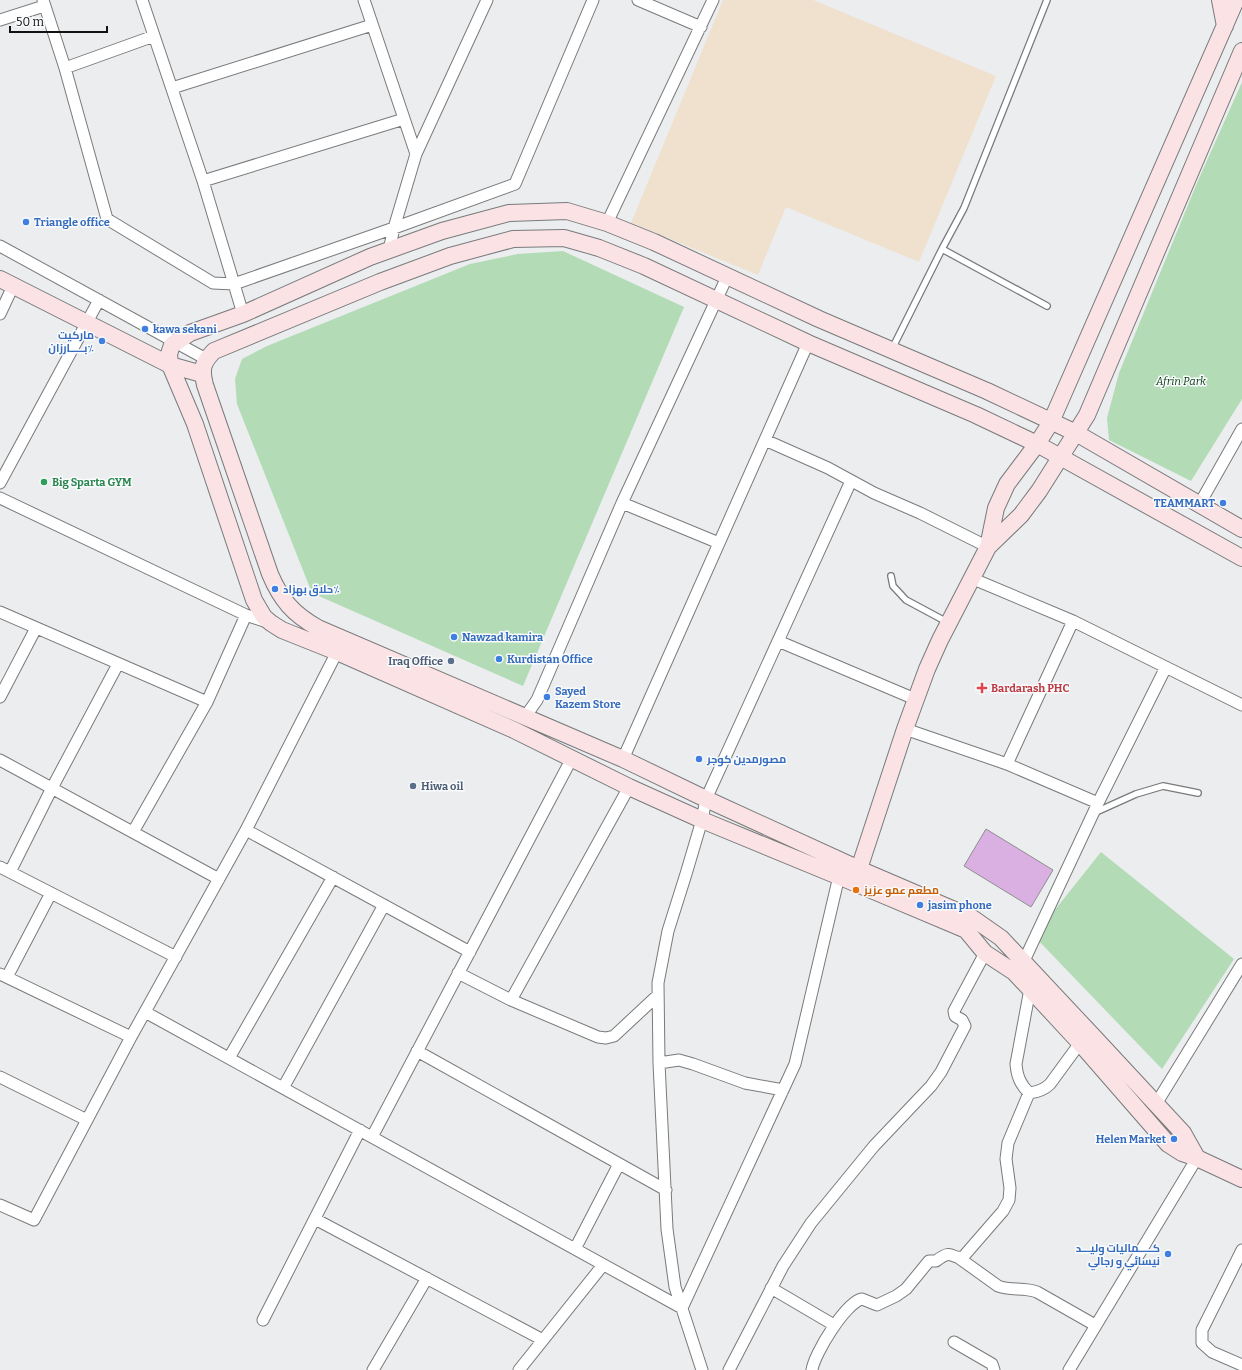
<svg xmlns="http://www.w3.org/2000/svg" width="1242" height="1370" viewBox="0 0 1242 1370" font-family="Bitter,Cairo,serif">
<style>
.commercial{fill:#efe1ce}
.green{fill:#b3dbb6}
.building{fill:#dab0e2;stroke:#8f8e90}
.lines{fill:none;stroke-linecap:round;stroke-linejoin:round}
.service-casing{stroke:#787a7c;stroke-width:8}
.minor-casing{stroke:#787a7c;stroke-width:13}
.secondary-casing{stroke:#787a7c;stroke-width:18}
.service{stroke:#fff;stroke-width:5.5}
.minor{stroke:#fff;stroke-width:11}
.secondary{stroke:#fbe2e4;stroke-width:16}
.shop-dot{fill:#3f7fe0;stroke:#f9fbfd;stroke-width:1.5}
.leisure-dot{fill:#2e9e5b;stroke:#f9fbfd;stroke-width:1.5}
.service-dot{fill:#5c6f8a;stroke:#f9fbfd;stroke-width:1.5}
.health-dot{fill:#e0444e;stroke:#f9fbfd;stroke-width:1.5}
.food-dot{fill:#e8710a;stroke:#f9fbfd;stroke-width:1.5}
.labels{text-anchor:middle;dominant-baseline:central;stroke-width:3;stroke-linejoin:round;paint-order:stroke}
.shop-label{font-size:11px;font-weight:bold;fill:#366cbe;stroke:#f9fbfd;text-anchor:start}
.park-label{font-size:11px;font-style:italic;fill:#00370c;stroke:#f9fbfd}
.leisure-label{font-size:11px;font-weight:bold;fill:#27864d;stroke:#f9fbfd;text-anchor:start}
.service-label{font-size:11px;font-weight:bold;fill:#4e5e75;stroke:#f9fbfd;text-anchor:end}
.health-label{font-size:11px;font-weight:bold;fill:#be3a42;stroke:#f9fbfd;text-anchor:start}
.food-label{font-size:11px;font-weight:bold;fill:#c56008;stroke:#f9fbfd;text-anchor:start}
</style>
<rect width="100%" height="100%" fill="#ebedef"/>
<path class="commercial" d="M723 0H813L996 76 919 262 786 207 758 275 631 223Z"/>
<path class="green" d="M1242 82V399L1191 481 1109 440 1107 418 1119 373 1197 183Z
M563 251 684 307 523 686 312 593 237 404 235 379 242 359 267 346 470 264 518 254Z
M1101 852 1234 959 1162 1069 1034 936Z"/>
<path class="building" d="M986 829 1053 870 1031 907 964 866Z"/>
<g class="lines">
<defs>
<path id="service" d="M942 249 1047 306
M892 349 942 249 964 208 1047 0
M891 576 893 586 906 600 947 622
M1096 812 1136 794 1163 786 1198 793"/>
<path id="minor" d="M43 0 65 68 107 219 213 283 234 284 394 228 515 184 593 0
M142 0 203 181 243 314
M364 0 416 154 394 228 389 250
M638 0 701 27
M0 20 44 6
M65 68 154 36
M172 88 372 25
M416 154 487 0
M203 181 404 119
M607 223 713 0
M0 246 206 359
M0 314 13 286
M765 440 828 468 874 493 920 513 988 547
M0 483 99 300
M0 498 246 615 270 623
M622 503 719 543
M1199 505 1242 429
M971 578 1073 621 1242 705
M0 612 207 702
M778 641 915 699
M0 697 36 628
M525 717 537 700 622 503 727 277
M905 729 1007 764 1098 803
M623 759 808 343
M0 760 219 879
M1007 764 1073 621
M246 830 470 952
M133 832 207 702 246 615
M0 867 176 957
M10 872 52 788 118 664
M1023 963 1098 803 1166 667
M458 973 511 1000 598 1037 606 1038 614 1036 658 995
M0 974 131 1037
M7 977 51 893
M1030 989 1016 1064C1017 1076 1020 1084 1029 1093 1038 1092 1044 1090 1050 1084L1080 1043
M511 1000 629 787
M145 1012 682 1308 795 1064 839 876
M417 1051 666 1190
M229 1058 333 877
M659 1063 679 1060 693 1064 745 1083 783 1090
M0 1077 87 1120
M283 1088 384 905
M1156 1104 1242 964
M372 1137 572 758
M0 1205 34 1220 131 1037 246 830 337 652
M315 1219 543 1340
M575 1249 619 1164
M1242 1250 1202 1330V1343L1212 1352 1242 1365
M959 1258 998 1286C1010 1291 1024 1287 1037 1292L1095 1325
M771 1288 834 1325
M263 1320 360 1130
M954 1342 992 1364 994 1370
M373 1370 427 1278
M519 1370 603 1265
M702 1370 675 1287 667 1229 659 1063 658 983 668 931 686 874 702 820 706 799 851 481
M729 1370 783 1266 811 1223 874 1146 931 1086 941 1072 965 1026 962 1020 955 1016 954 1011 985 953
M812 1370C814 1354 846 1302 862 1299L877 1305 896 1296 906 1289 929 1261H936C954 1247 950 1260 963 1257L1003 1211 1009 1200 1010 1188 1006 1159 1008 1143 1029 1093
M1069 1370 1197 1158"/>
<path id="secondary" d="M1220 0 1225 26
M0 279 170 365 202 374
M1242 529 1076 433 987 391 819 319 654 242 607 223 567 211 509 213 442 231 370 257 243 314 190 333 172 345 169 354 170 365 195 424 254 600 264 617 271 623 282 630 337 652 514 730 629 787 702 820 850 881 966 930 985 953 1014 972 1030 989 1080 1043 1168 1144 1182 1153 1197 1158 1242 1179
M988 547 996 508 1007 484 1037 444 1051 422 1236 0
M859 869 905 729 927 669 940 640 988 547 1021 515 1039 491 1087 415 1242 51
M1197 1158 1183 1133 1091 1034 1001 938 971 917 859 869 706 799 623 759 318 628C293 614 281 600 270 574L205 385C201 369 202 363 214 351L380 282 450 256 513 239 564 238 599 248 644 266 808 343 976 415 1037 444 1242 558"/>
</defs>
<use href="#service" class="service-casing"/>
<use href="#minor" class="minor-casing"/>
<use href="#secondary" class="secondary-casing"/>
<use href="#service" class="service"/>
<use href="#minor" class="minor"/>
<use href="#secondary" class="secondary"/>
</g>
<g class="shop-dot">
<circle cx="26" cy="222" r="4"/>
<circle cx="145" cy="329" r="4"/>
<circle cx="102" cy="341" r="4"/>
<circle cx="1223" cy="503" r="4"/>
<circle cx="275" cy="589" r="4"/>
<circle cx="454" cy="637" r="4"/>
<circle cx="499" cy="659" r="4"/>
<circle cx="547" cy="697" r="4"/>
<circle cx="699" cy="759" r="4"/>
<circle cx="920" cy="905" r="4"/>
<circle cx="1174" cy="1139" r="4"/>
<circle cx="1168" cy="1254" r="4"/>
</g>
<circle class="leisure-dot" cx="44" cy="482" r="4"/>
<g class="service-dot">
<circle cx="451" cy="661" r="4"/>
<circle cx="413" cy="786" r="4"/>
</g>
<path class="health-dot" d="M980 682h4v4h4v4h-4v4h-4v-4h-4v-4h4z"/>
<circle class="food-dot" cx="856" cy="890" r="4"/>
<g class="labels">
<g class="shop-label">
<text x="34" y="222">Triangle office</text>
<text x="153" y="329">kawa sekani</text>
<text x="94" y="335" text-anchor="end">ماركیت<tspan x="94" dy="13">بـــــارزان٪</tspan></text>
<text x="1215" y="503" text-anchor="end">TEAMMART</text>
<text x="283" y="589">حلاق بهزاد٪</text>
<text x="462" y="637">Nawzad kamira</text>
<text x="507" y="659">Kurdistan Office</text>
<text x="555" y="691">Sayed<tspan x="555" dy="13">Kazem Store</tspan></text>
<text x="707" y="759">مصورمدین كوجر</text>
<text x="928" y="905">jasim phone</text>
<text x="1166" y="1139" text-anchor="end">Helen Market</text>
<text x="1160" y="1248" text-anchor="end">كـــــمالیات ولیـــد<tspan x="1160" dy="13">نیسائي و رجالي</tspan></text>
</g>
<g class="park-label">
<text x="1181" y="381">Afrin Park</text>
</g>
<g class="leisure-label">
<text x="52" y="482">Big Sparta GYM</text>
</g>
<g class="service-label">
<text x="443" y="661">Iraq Office</text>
<text x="421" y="786" text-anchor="start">Hiwa oil</text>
</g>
<g class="health-label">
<text x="991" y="688">Bardarash PHC</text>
</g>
<g class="food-label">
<text x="864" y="890">مطعم عمو عزيز</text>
</g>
</g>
<path d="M10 26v6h97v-6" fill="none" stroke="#121213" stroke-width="2"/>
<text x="16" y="26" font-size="12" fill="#121213" stroke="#f9fbfd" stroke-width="3" paint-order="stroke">50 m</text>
</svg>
